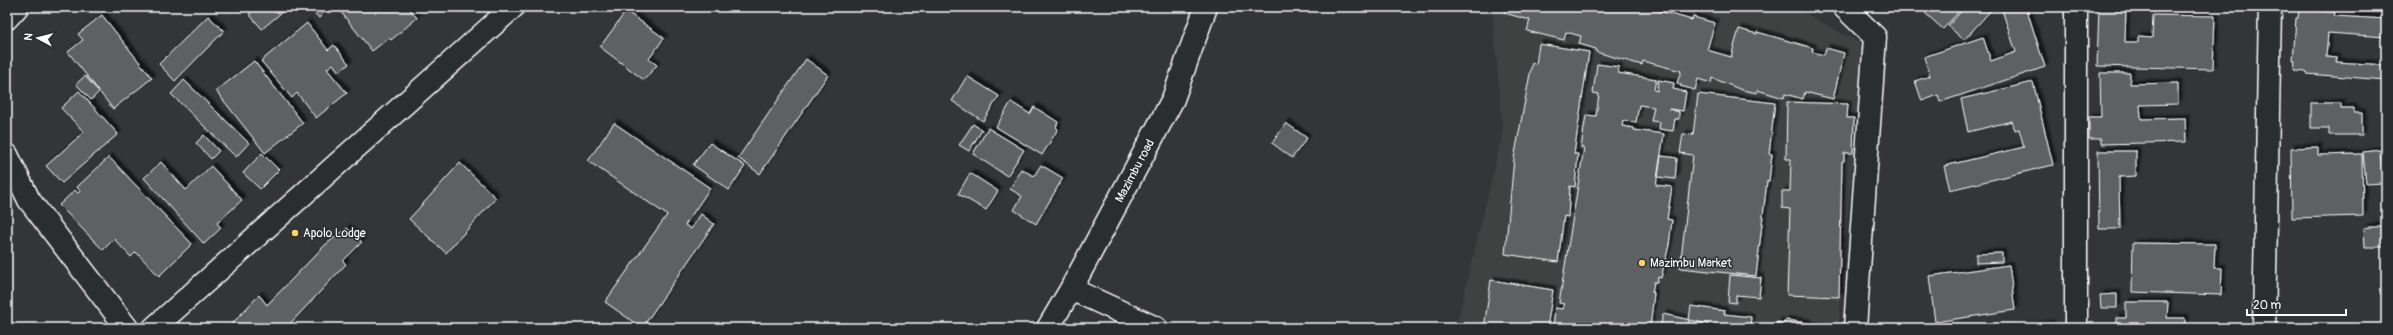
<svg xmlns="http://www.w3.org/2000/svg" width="2393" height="335" viewBox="0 0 2393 335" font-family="Pangolin,sans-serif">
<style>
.built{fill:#404243}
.building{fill:#5f6162;stroke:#fff;filter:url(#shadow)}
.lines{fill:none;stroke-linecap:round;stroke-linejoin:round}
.minor-casing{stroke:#fff;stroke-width:25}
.minor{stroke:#2a2d2e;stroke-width:22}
.poi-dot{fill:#ffd166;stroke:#2a2d2e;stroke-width:1.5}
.labels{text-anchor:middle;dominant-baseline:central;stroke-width:3;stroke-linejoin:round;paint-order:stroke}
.street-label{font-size:12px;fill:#fff;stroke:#2a2d2e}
.poi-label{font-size:12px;fill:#fff;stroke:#2a2d2e;text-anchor:start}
</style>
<defs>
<filter id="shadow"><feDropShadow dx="3.5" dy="-3.5" stdDeviation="1" flood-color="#0009"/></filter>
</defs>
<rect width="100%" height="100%" fill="#333536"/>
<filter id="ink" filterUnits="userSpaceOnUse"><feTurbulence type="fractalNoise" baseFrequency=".025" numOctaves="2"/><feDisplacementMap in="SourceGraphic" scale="8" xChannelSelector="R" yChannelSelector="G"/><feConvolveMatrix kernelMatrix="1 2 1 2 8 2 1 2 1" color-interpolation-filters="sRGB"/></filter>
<g filter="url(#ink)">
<path class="built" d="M1492 7H1788L1797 9 1865 46 1842 268 1839 328H1456L1503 132Z"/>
<path class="building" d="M257 7H288L262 29 249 14Z
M312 7H325L327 9 319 18 310 8Z
M337 7H408L417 18 391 40 389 38 372 51Z
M1506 7H1645L1692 20 1693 17 1715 23 1707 50 1731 57 1739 29 1757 34V32L1813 48 1812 52 1824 55 1826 48 1844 53 1833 99 1805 92 1803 99 1785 94 1784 98 1757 90V93L1742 90 1712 78 1711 83 1698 79 1695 90 1680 86 1681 84 1677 83 1681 71 1643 61 1642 65 1596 52V49L1579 44 1581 36 1566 32 1564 40 1527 31 1530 20 1504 13Z
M1930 7H1963L1943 29 1925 13Z
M1965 7H1994L1964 40 1948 26Z
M2001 7H2026L2045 67 1940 102 1938 95 1922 101 1915 81 1930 76 1924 57 1983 37 1991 61 2016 52Z
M2099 7H2126L2125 42H2138V37L2152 38 2153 15 2215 16 2213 69 2097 66Z
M2299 10 2335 12 2334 16 2386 19V37L2328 33 2326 57 2337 58 2336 62 2386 65V80L2307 74 2306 72 2294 71 2295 61H2293L2296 18H2298Z
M626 11 664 38 649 59 657 65 644 80 600 47Z
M102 15 152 78 113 109 68 52 83 40 78 34Z
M208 16 224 31 175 81 159 64Z
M307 23 328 50 334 45 349 64 339 72 333 64 327 69 347 93 316 118 297 93 292 98 261 61Z
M1539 44 1589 52 1574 154H1578L1575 187 1570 186 1568 217 1564 216 1558 262 1505 254 1514 159 1532 63 1536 64Z
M806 59 828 75 760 174 738 158Z
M254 61 303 123 265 153 216 91Z
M1597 64 1619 67 1618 73 1656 79 1654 90 1657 91 1658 80 1674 83 1673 89 1686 92 1683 111 1669 109 1679 112V119H1675L1673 131 1659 129 1660 122 1651 121 1654 107 1639 105 1636 122 1623 121 1622 126 1634 128V130L1664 134 1656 185 1672 187 1667 219 1672 220 1669 245 1661 278 1658 277 1657 282H1654L1652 293H1654L1650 328H1603L1588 325 1587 328H1553L1555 308 1562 309 1564 304 1559 303 1584 148H1581L1586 115 1596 116 1599 94 1593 93Z
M2100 73H2130V84L2178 83V104L2140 105 2141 119 2185 118 2186 142 2101 144V139H2089V117H2101Z
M85 76 99 92 91 100 76 84Z
M967 76 999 96 983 121 952 101Z
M184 80 249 143 236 157 171 94Z
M2033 82 2053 165 1950 190 1944 166 2024 147 2019 129 2015 130 2012 121 1968 132 1961 99Z
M79 91 118 134 62 183 46 166 84 132 61 108Z
M1698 94 1775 103 1769 154H1772L1769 181H1767L1756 276 1680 268 1693 155 1680 153 1683 134 1693 135Z
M1011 102 1030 114 1034 107 1058 122 1056 127 1058 129 1042 155 996 127Z
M1787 102 1848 104 1847 118H1854L1853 153H1844V161H1842L1839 297 1787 295 1790 209 1782 208V191H1790L1791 159H1786Z
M2311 103H2341V108H2354V113H2362V135H2329V128H2311Z
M614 123 710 188 685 225 691 229 701 214 714 224 642 328 605 302 667 215 588 161Z
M1286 123 1307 138 1292 158 1272 143Z
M973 124 982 130 969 151 959 145Z
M988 128 1024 150 1007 176 973 154Z
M204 135 219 151 211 159 196 143Z
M710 143 745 166 729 190 693 165Z
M2318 147V155L2362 154 2363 216 2292 218 2291 148Z
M2380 150 2383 183 2366 184 2363 152Z
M2098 151H2136V176L2119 177 2120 229H2099Z
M262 153 279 170 260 189 243 173Z
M1661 156 1677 158 1675 179 1658 177Z
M109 157 192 244 159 276 136 252 131 257 114 239 103 250 59 205 75 190 78 193 80 191 77 187Z
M161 162 186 190 211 166 242 200 217 223 221 228 204 244 144 178Z
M460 163 496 198 446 253 409 219Z
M1041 165 1063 178 1036 224 1014 210 1022 196 1010 189 1021 169 1034 176Z
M970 173 998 191 986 210 958 194Z
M2370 227H2386V247H2365L2364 228Z
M347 228 362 242 343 261 346 264 286 328H228L259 295 267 305 325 245Z
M2133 243 2215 244 2214 268H2222L2221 295 2132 292Z
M2002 253V262L1976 263V254Z
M2009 265 2015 310 1935 322 1929 276Z
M1730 275 1761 278 1759 297 1736 295V303L1728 302Z
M1491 280 1553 290 1547 328H1484Z
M2117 294V308H2101L2100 295Z
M2126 302H2168L2167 318H2185V328H2116V318H2126Z
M1691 306 1725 311 1724 314 1751 317 1750 328 1688 326Z
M1663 314 1708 324 1707 328H1660Z
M1785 320 1808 323V325L1831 328H1777V322L1784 323Z
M2051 324V328H2013Z"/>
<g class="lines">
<defs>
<path id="minor" d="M1844 7 1875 37 1855 328
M7 18 17 7
M7 155 29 200 127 328
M1071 289 1156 328
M154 328 513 7
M1048 328 1071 289 1173 99 1206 7
M2076 328V7
M2264 328 2270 7"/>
</defs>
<use href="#minor" class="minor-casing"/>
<use href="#minor" class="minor"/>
</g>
</g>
<g class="poi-dot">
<circle cx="295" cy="233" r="4"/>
<circle cx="1642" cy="263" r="4"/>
</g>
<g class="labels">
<g class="street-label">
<text transform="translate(1135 171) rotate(-62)">Mazimbu road</text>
</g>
<g class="poi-label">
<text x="303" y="233">Apolo Lodge</text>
<text x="1650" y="263">Mazimbu Market</text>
</g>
</g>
<rect width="2393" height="335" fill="none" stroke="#2a2d2e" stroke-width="24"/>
<rect x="12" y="12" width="2369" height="311" fill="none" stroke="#fff" stroke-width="1.5" filter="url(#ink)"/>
<g transform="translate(38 38) rotate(277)" stroke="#2a2d2e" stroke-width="3" paint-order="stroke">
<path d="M0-3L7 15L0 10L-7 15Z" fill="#ffffff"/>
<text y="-6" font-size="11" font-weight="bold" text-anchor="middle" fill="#ffffff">N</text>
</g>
<path d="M2247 309v6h99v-6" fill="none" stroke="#ffffff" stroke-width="2"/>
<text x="2253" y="309" font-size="12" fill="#ffffff" stroke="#2a2d2e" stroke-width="3" paint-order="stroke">20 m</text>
</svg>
